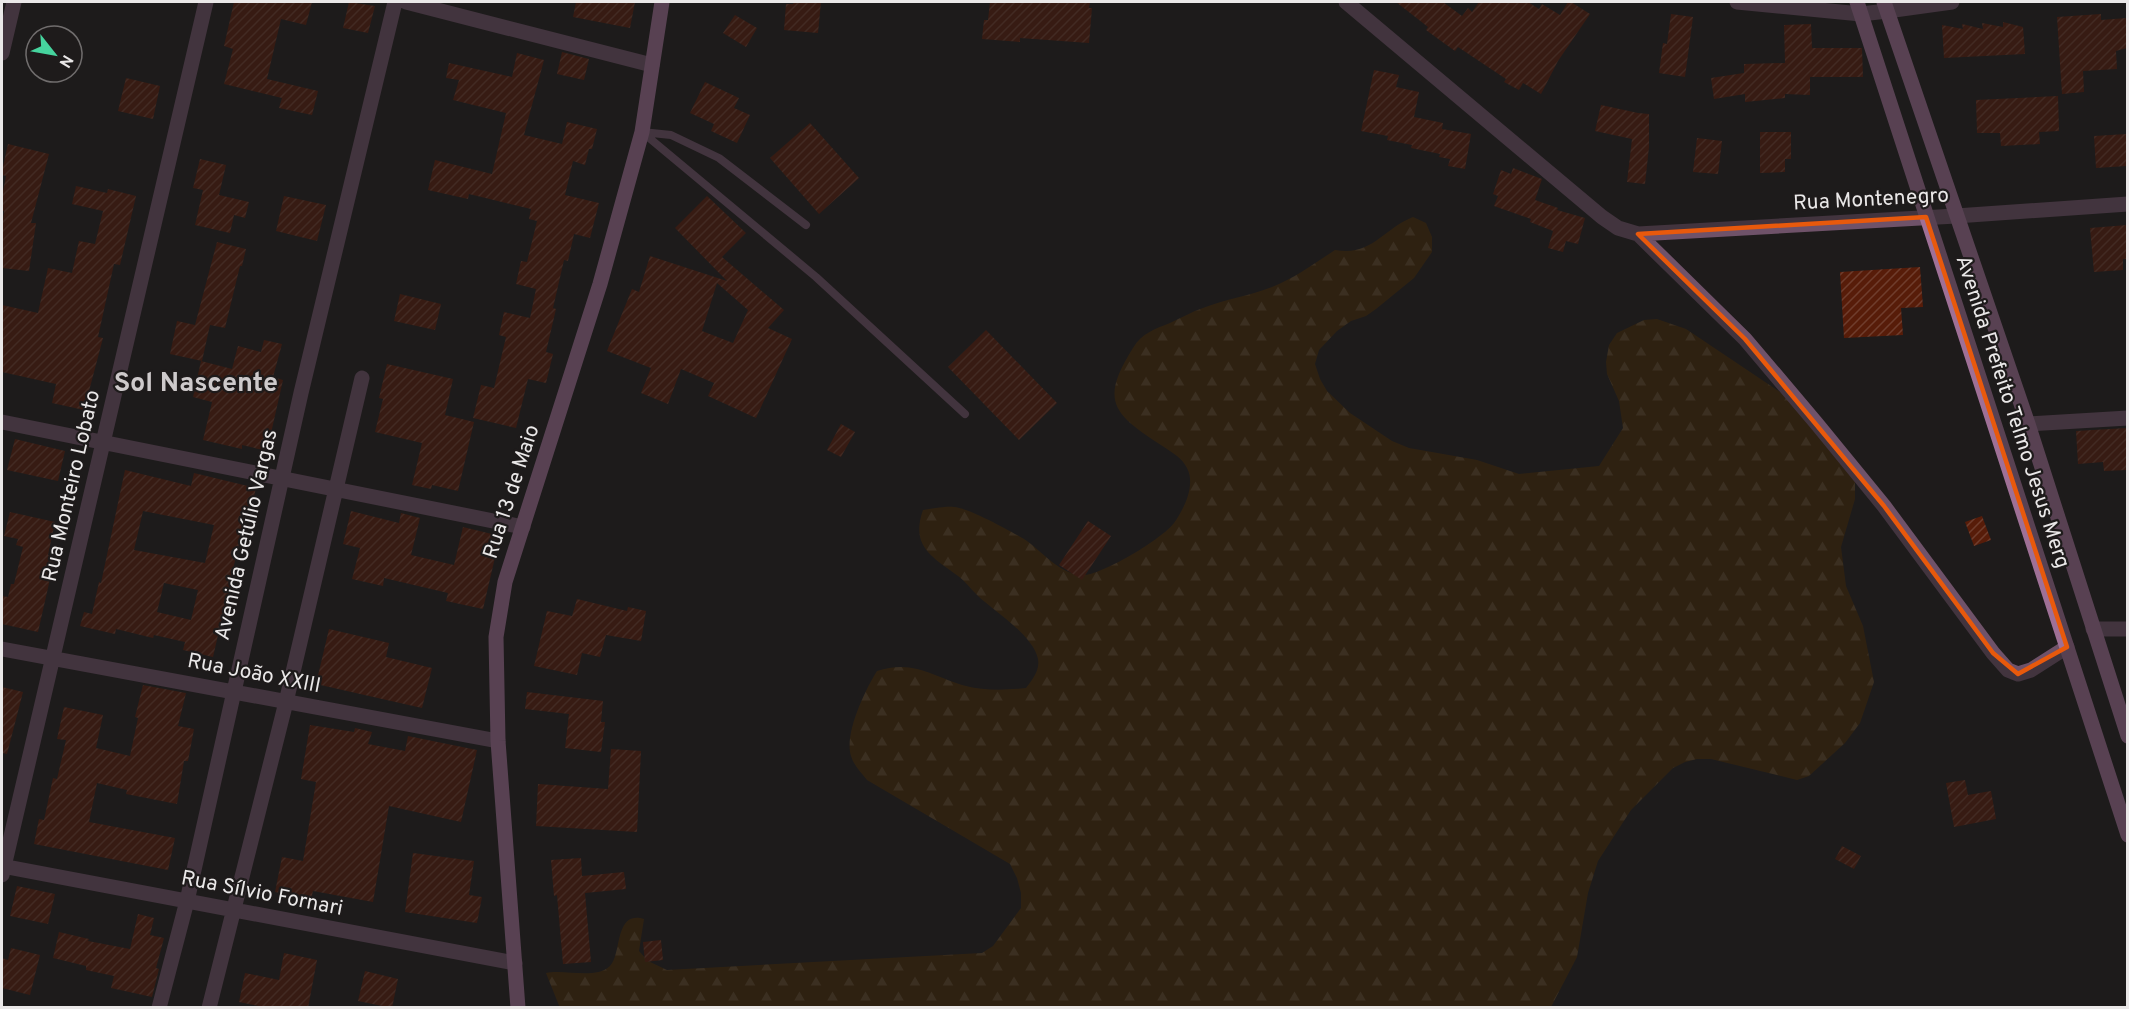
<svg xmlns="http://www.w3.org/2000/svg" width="2129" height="1009" viewBox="0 0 2129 1009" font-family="Overpass,sans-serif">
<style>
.forest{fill:url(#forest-firs)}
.building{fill:url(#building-hatch);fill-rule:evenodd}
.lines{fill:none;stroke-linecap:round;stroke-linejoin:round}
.service{stroke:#6f5269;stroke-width:8}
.minor{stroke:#6f5269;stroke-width:15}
.tertiary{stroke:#6f5269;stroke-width:15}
.secondary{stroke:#9f7096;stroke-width:15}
.marked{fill:none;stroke:#e8590c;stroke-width:4.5;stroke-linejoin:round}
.labels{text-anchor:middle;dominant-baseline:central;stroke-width:4.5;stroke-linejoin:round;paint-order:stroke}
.street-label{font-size:21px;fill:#eae8e8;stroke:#1e1b1b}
.district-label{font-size:27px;font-weight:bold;fill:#cecacb;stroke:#1e1b1b}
</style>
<defs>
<pattern id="forest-firs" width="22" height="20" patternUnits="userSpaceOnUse" patternTransform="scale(1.5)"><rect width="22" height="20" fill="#442905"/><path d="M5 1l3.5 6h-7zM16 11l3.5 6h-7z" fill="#5f4829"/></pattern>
<pattern id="building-hatch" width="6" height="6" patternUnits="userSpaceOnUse" patternTransform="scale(1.5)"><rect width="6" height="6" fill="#571c09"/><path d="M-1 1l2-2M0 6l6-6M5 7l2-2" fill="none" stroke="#6f3d2d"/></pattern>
</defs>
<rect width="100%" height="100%" fill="#1e1b1b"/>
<path class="forest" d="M1413 217 1426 223 1432 237V252L1414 278 1376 309 1366 316 1351 321 1337 331 1319 350 1315 364 1320 379 1327 391 1350 413 1392 441 1409 448 1477 460 1519 474 1599 466 1623 428 1619 401 1607 374 1606 362 1609 345 1617 333 1644 320 1657 319 1686 329 1823 421 1855 471V499L1841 547 1846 586 1863 626 1874 682 1860 723 1845 743 1809 776 1797 780 1711 759H1697L1685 762 1673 768 1631 810 1598 861 1588 893 1577 957 1551 1007 560 1008 546 973C565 969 595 980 610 966 622 954 614 910 644 919L639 951 648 961 667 970 982 953 993 946 1021 908V893L1017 878 1010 864 867 780C861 772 854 766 851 756 844 734 865 690 877 671 914 659 933 677 966 686 984 691 1008 690 1026 688 1033 679 1040 670 1038 659 1033 635 994 611 978 596 971 589 965 581 958 576 933 557 910 547 923 510 932 509 944 506 954 507 969 508 1010 531 1024 539 1042 551 1062 577 1085 575 1105 573 1162 539 1174 523 1184 509 1196 485 1187 468 1182 458 1173 453 1164 447 1115 415 1098 403 1133 348 1142 333 1155 329 1170 323 1181 318 1191 312 1203 308 1225 299 1250 296 1272 287 1295 278 1315 263 1335 250 1371 257 1383 229 1413 217Z"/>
<path class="building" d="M234 2H312L306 25 281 19 267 79 318 91 312 115 279 108 282 98 224 84 233 49 224 46Z
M349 2 375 6 368 33 343 28Z
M576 2H635L630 28 573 17Z
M794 2H821L818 33 784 30 786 4H793Z
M990 2H1090L1089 8H1092L1089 43 1020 38V42L982 39 984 20H988Z
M1396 2H1443L1462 16 1468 8 1472 12 1479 2H1528L1539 9 1542 4 1560 15 1568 2H1571L1590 14 1558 61 1541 94 1523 83 1519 90 1504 82 1506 79 1458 47 1455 51 1441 41 1426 30 1428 27Z
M1671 14 1693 17 1685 77 1659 73 1663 43 1667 44Z
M2101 14V20L2127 18V48L2116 51 2117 69 2083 71 2084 92 2062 94 2057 17Z
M735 15 757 28 746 47 723 33Z
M2003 22 2023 27 2025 54 1944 58 1942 25 1963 29 1962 24 1983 29 1982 23 2003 27Z
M1811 24 1812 48H1862L1863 77H1810V95L1785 94V98L1745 102V94L1714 99 1711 78 1744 73V64L1785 63 1784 25Z
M562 52 589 59 584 80 557 74Z
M517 53 544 60 524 135 562 144 567 122 597 129 592 149H589L585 165 573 161 565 195 599 203 590 238 574 234 568 261 564 260 553 308 556 309 546 352 553 354 546 383 528 379 516 428 473 418 481 385 494 388 506 337 499 335 504 312 530 318 536 289 516 284 521 261 527 262 537 221 529 219 531 209 469 194 468 199 428 190 435 160 492 174 506 113 453 100 459 80 446 78 449 63 512 77Z
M1374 70 1399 75 1396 87 1419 92 1414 117 1443 123 1442 129 1471 134 1465 169 1448 166 1450 159 1439 157 1440 154 1411 148 1412 145 1387 140 1388 136 1361 131Z
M126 78 160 86 153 119 118 111Z
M705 82 739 98 734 108 750 115 737 143 711 131 714 124 690 113Z
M2058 96 2059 131 2039 132 2040 144 2001 146 2000 133H1977L1976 100Z
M1601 105 1638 113 1649 114V147L1645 184 1627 182 1632 139 1595 131Z
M810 123 859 178 819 214 770 158Z
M1760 132H1791V159H1785V172L1760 173Z
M2127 134V166L2096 168 2094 136Z
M1697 138 1722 141 1718 174 1693 172Z
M8 144 49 154 31 223H36L29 271 2 268V228L4 211H2V196L6 176 2 175V171Z
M200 159 226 165 219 195 249 202 245 218 234 215 230 233 195 225 203 190 193 188Z
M1513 168 1542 179 1535 200 1558 208 1557 210 1585 218 1578 244 1566 241 1563 252 1548 248 1553 231 1530 222 1531 219 1494 206 1498 196 1493 194 1501 170 1511 174Z
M76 186 107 193 108 189 136 196 120 265 114 264 98 337 103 338 84 410 52 403 56 384 2 372V305L38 313 48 268 72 273 79 241 95 244 103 211 72 204Z
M284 196 326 205 317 241 276 231Z
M707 196 746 233 722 257 784 310 768 328 792 339 756 418 708 396 714 383 681 369 668 404 641 393 651 368 607 351 632 289 639 292 650 256 727 281 675 228ZM717 283 748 310 733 343 702 331Z
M2127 225V259H2123V270L2094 272 2090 228Z
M217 242 246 249 242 266H240L225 328 210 325 202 361 170 354 177 321 195 325Z
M1920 267 1923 307 1901 308 1903 335 1844 338 1840 272Z
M400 294 441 304 435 330 394 321Z
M986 330 1057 403 1019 440 948 367Z
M264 340 282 344 273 377 283 380 267 451 242 445V449L203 440 212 402 193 397 201 361 232 369 238 346 261 352Z
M387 364 453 379 445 415 474 422 458 491 432 485 431 489 412 485 422 443 375 432 383 399 379 398Z
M841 424 855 432 841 457 827 450Z
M2127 428V470L2104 471 2103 462 2078 464 2076 431Z
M15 439 65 451 58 481 7 470Z
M125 470 191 486 194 473 256 488 248 522 245 521 233 569 237 570 231 597 227 596 213 657 183 650 185 642 154 635 153 638 116 629 115 634 80 626 84 612 92 614 99 582 101 583ZM143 511 214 525 205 563 134 550ZM164 583 198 590 191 620 157 612Z
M351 511 399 523 401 513 420 518 411 555 454 565 463 527 500 536 483 609 446 601 448 593 384 578 383 586 352 579 360 548 343 544Z
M10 512 55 522 48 555 55 557 38 632 2 624V596L8 597 11 584H14L23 547 16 545 18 539 4 536Z
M1982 516 1991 540 1974 546 1965 522Z
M1088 521 1111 536 1082 580 1059 565Z
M577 599 627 611 628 607 646 611 641 641 606 635 600 657 582 653 577 675 534 666 547 611 572 616Z
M329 629 389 643 386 657 432 668 422 708 316 684Z
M143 685 186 693 178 726 194 729 188 761H184L177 804 126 794 127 790 97 783 89 822 175 838 168 870 34 844 39 819 44 820 53 778 57 779 66 740 57 739 64 707 103 715 96 748 130 756 138 718 135 717Z
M2 687 23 692 7 754 2 753Z
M527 692 603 701 601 722H605L601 752 565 748 569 714 525 709Z
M310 725 354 732 355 728 372 732 368 744 405 751 408 736 477 750 461 822 389 806 373 902 313 891 311 899 275 892 282 857 303 861 316 782 301 779Z
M611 749 641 751 637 832 536 826 538 784 608 789Z
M1965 780 1968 795 1991 791 1996 819 1954 827 1946 783Z
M1842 846 1861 856 1854 869 1835 859Z
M413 853 474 861 469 895 482 897 477 923 405 912Z
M581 858 582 876 624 872 626 889 585 893 591 962 563 964 557 895 554 896 551 860Z
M17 886 55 894 48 924 10 916Z
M138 914 154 918 150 935 164 938 156 968 159 969 152 997 111 988 114 976 86 970V966L53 958 59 932 89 939 88 941 130 949Z
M661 940 663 960 645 962 643 942Z
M11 948 40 955 30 995 2 988V958L8 960Z
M284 953 317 960 308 1008H268L239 1002 245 973 279 980Z
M365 971 398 979 392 1008 358 1001Z"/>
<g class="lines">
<path class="service" d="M642 132 816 277 965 414
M642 132 671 135 719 158 806 225"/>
<path class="minor" d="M406 2 652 65
M1346 2 1602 217 1618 228 1638 234 1956 216 2128 204
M1887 11 1952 2
M2 53 14 2
M1638 234 1745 339 1817 424 1884 506 1993 653 2008 670 2018 674 2031 670 2067 647
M2 422 523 527
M2028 424 2128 418
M2093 629H2128
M2 649 498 741
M2 866 515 963
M2 875 206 2
M159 1008 187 901 301 393 395 2
M209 1008 286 702 362 378"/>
<path class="tertiary" d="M1737 2 1861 14 1887 11"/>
<path class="secondary" d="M1857 2 2128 835
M1884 2 2028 424 2128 736
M518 1008 498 741 496 637 505 582 600 284 642 132 662 2"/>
</g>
<path d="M0 0H2129V1009H0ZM1926 217 2067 647 2018 674 1993 653 1884 506 1745 339 1638 234Z" fill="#1e1b1b" fill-opacity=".55" fill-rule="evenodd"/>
<path class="marked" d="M1926 217 2067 647 2018 674 1993 653 1884 506 1745 339 1638 234Z"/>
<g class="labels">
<g class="street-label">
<text transform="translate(1871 200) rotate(-3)">Rua Montenegro</text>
<text transform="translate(2012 412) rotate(72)">Avenida Prefeito Telmo Jesus Merg</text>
<text transform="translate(72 486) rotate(-77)">Rua Monteiro Lobato</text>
<text transform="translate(512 492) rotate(-72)">Rua 13 de Maio</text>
<text transform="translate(247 535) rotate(-77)">Avenida Getúlio Vargas</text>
<text transform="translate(254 674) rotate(11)">Rua João XXIII</text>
<text transform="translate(262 894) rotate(11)">Rua Sílvio Fornari</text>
</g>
<g class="district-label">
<text x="196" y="384">Sol Nascente</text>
</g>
</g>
<rect width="2129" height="1009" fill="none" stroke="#eae8e8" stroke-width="6"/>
<g transform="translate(54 54) rotate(121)"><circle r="28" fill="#1e1b1b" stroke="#706d6d" stroke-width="1.5"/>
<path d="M0-4.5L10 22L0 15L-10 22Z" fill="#46d49e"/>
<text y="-9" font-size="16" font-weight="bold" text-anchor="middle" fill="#eae8e8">N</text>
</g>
</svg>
